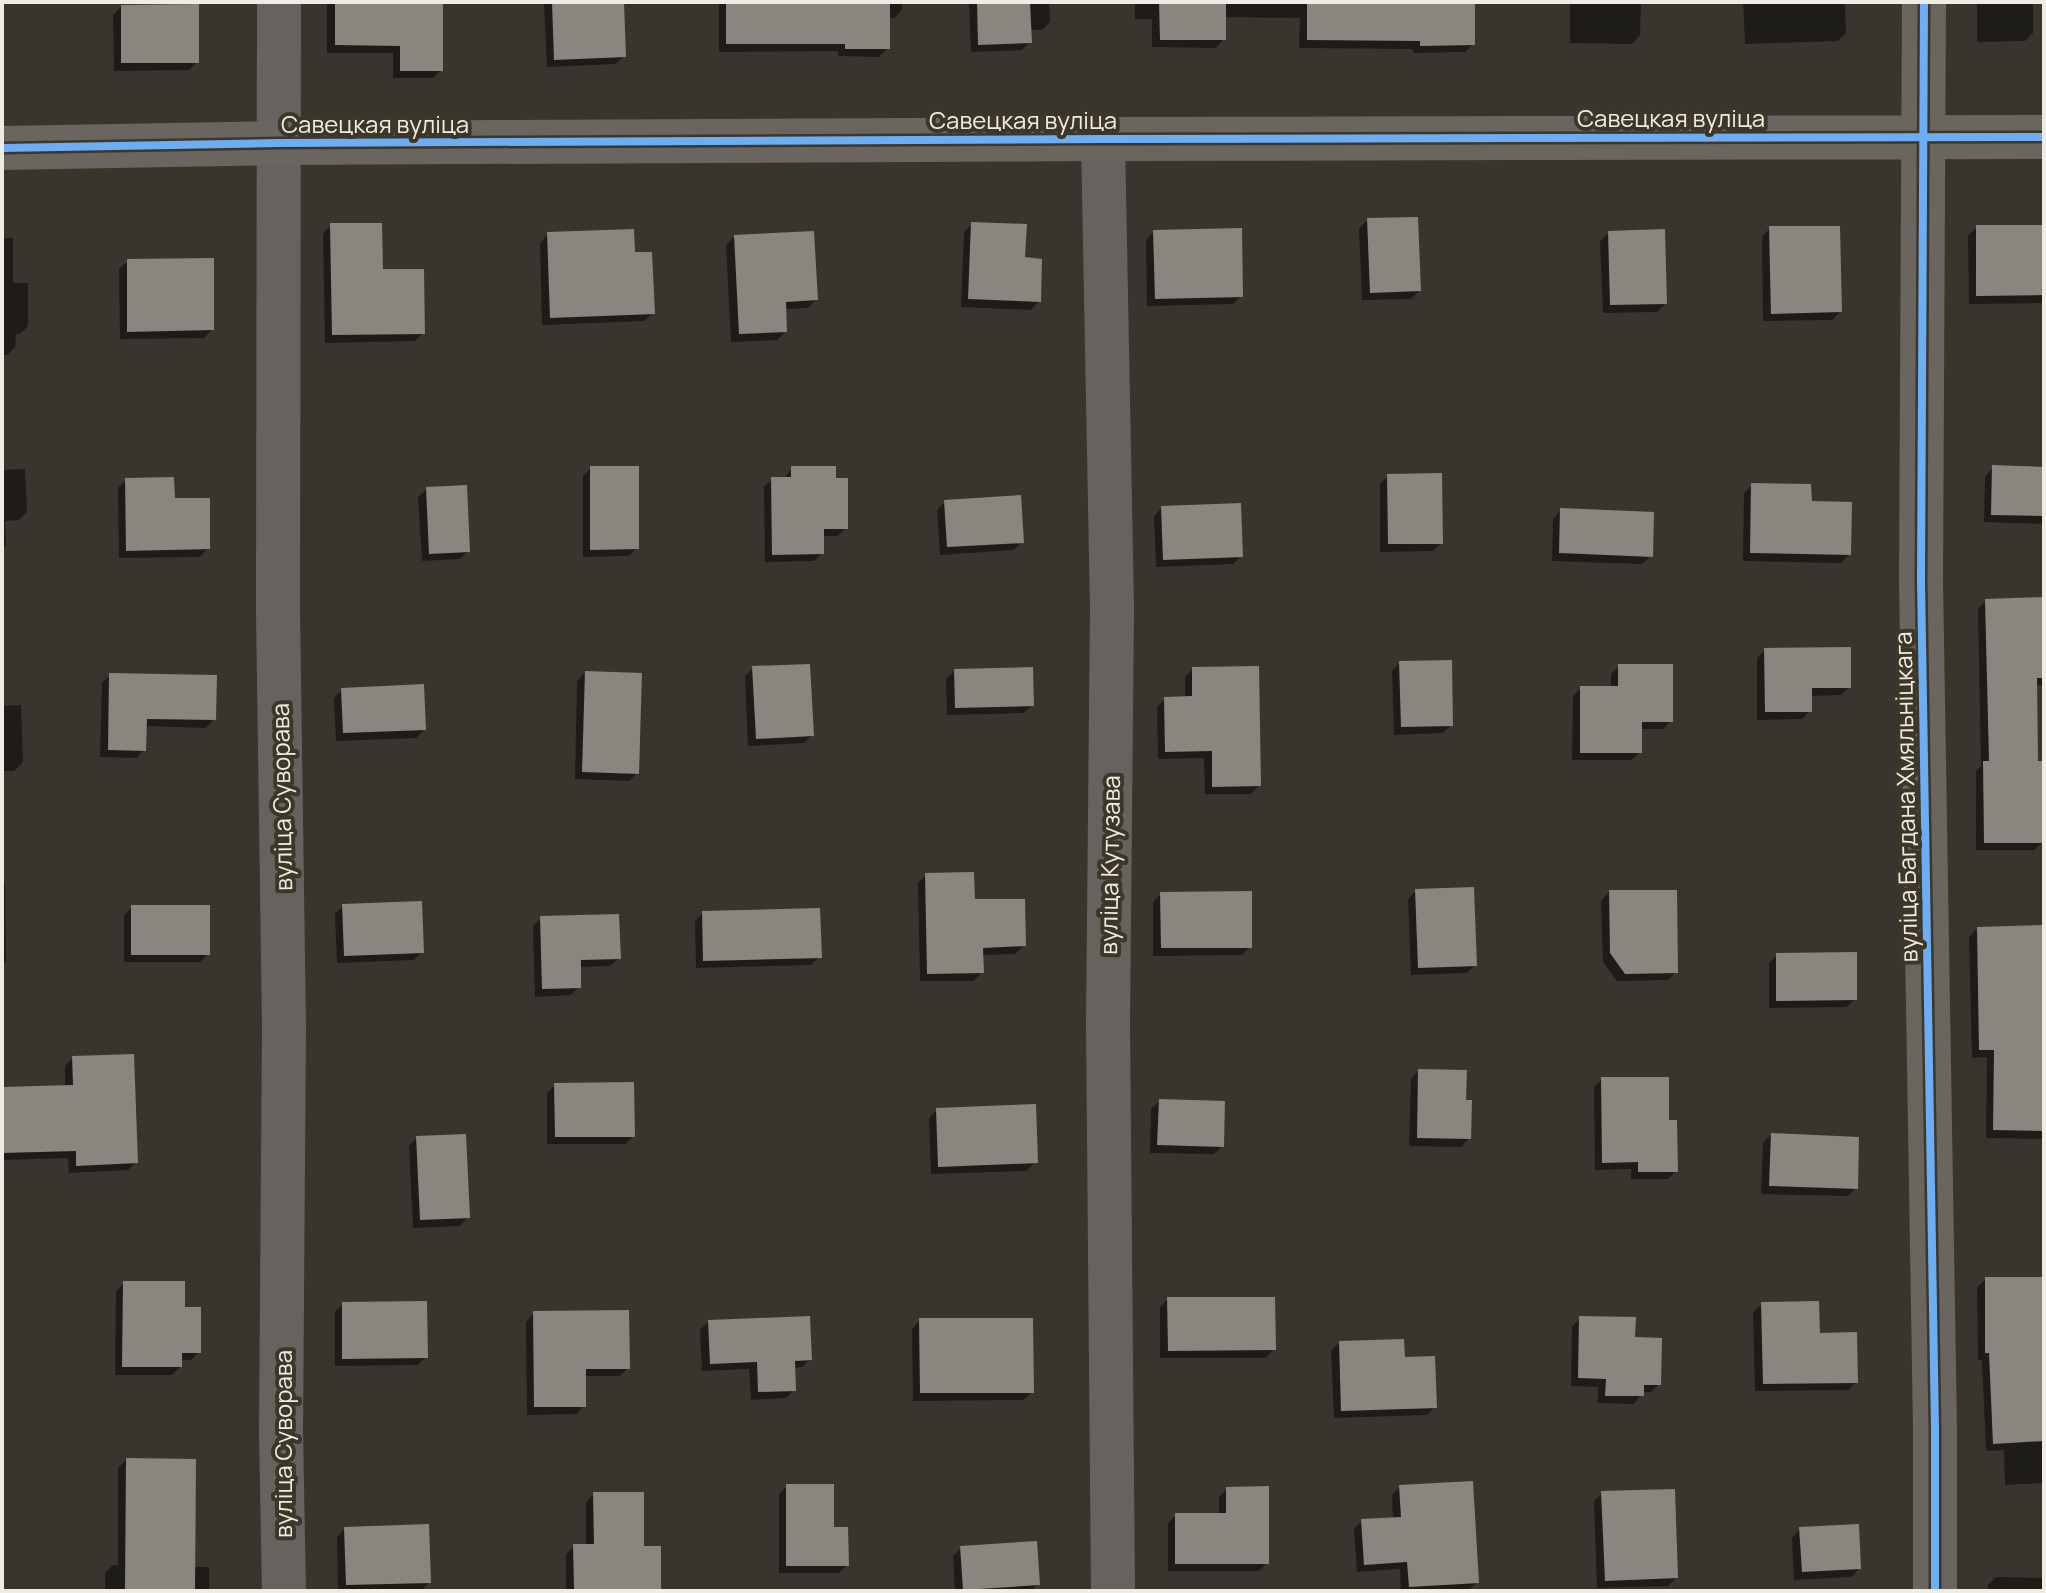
<svg xmlns="http://www.w3.org/2000/svg" width="2046" height="1593" viewBox="0 0 2046 1593" font-family="Manrope,sans-serif">
<style>
.shadow{fill:#0007}
.building{fill:#89867f}
.lines{fill:none;stroke-linecap:round;stroke-linejoin:round}
.street{stroke:#66635e;stroke-width:44}
.secondary{stroke:#6a665f;stroke-width:44}
.cycleway-casing{stroke:#3d3729;stroke-width:13}
.cycleway{stroke:#6dadf4;stroke-width:8}
.labels{text-anchor:middle;dominant-baseline:central;stroke-width:8;stroke-linejoin:round;paint-order:stroke}
.street-label{font-size:24px;fill:#f0ece3;stroke:#3d3729}
</style>
<rect width="100%" height="100%" fill="#39352e"/>
<path class="shadow" d="M330 2H441V70L433 78H393V53H327V5Z
M544 2H622L624 56 616 64 547 67Z
M719 2H902V10L894 18H888V48L879 57 838 56V51L719 52Z
M969 2H1049L1050 22 1042 30H1029L1030 42 1022 50 971 52Z
M1135 2H1473V44L1465 52 1413 53V49L1299 48 1300 18 1224 17V39L1216 48 1152 47V19H1135Z
M1570 2H1641L1640 35 1632 44 1570 43Z
M1743 2H1845L1846 33 1838 41 1745 44Z
M1977 2H2033V33L2025 41 1977 42Z
M121 7 197 62 189 70 114 71 113 15Z
M1368 220 1419 291 1411 299 1362 300 1359 228Z
M972 224 1023 259 1039 301 1031 310 961 307 964 232Z
M331 225 381 272 423 333 415 341 325 343 323 234Z
M1977 227H2044V303L1969 304 1968 235Z
M1770 228 1840 312 1832 320 1763 321 1762 237Z
M1154 232 1241 296 1233 304 1147 306 1146 240Z
M1609 233 1665 304 1657 312 1603 313 1600 241Z
M548 234 633 254 653 313 644 321 542 325 540 243Z
M734 237 816 300 807 308 784 309 785 332 777 340 731 342 726 245Z
M2 238H13V283H28V326L20 334H16L15 347 7 355H2Z
M128 261 212 330 204 338 120 339 119 269Z
M591 468 637 548 629 556 583 557V476Z
M792 468 846 528 838 536H822V553L814 561 765 562 764 487 772 479H784Z
M1993 468 2044 469V524L1984 522 1985 476Z
M25 469 27 512 19 520 5 521 6 545 2 549V470Z
M1388 476 1441 543 1433 551 1380 552V484Z
M126 480 173 500 208 548 200 557 119 558 118 488Z
M1752 485 1810 503 1849 555 1841 563 1743 561 1744 493Z
M427 489 468 551 460 559 422 561 418 497Z
M945 502 1022 542 1014 550 940 555 937 510Z
M1162 508 1241 556 1233 564 1156 567 1154 516Z
M1561 510 1651 556 1642 564 1552 561 1553 519Z
M2044 599V685H2035L2036 763 2043 842 2034 850H1976V771L1981 766 1978 609 1986 601Z
M1765 650 1849 687 1841 695 1810 696V711L1802 719 1757 720V658Z
M1400 663 1451 725 1443 733 1394 735 1392 671Z
M1619 666 1671 721 1663 729H1640V752L1632 760H1572L1573 696 1581 688H1611V674Z
M753 668 812 735 804 743 748 746 745 676Z
M1193 669 1259 785 1251 794H1205L1204 758 1158 759 1157 707 1165 699H1185V677Z
M954 671 1032 705 1024 713 947 715 946 679Z
M585 673 637 773 629 781 575 779 577 681Z
M110 675 214 719 206 728 145 726 144 750 136 758 100 757 102 683Z
M342 690 424 730 416 738 336 741 334 698Z
M21 705 23 762 14 771H2V706Z
M926 875 973 901 1024 946 1015 954 982 955V972L974 981H920L918 883Z
M2 882H5L6 961 2 965Z
M1416 891 1475 965 1467 973 1411 975 1408 899Z
M1609 892 1676 972 1668 980 1617 981 1603 962 1601 901Z
M1161 894 1250 947 1242 955 1153 956V902Z
M343 906 422 952 414 960 337 963 335 914Z
M132 907 208 954 200 962H124V915Z
M703 913 819 957 811 965 696 968 695 921Z
M541 918 619 958 610 966 579 967V987L571 995 535 997 533 926Z
M2044 927V1139L1986 1138 1987 1057 1972 1058 1969 937 1977 929Z
M1777 955 1855 999 1847 1007 1769 1008V963Z
M73 1058 136 1162 128 1170 69 1173 68 1158 2 1160V1089L65 1087V1066Z
M1419 1071 1464 1102 1469 1138 1461 1147 1409 1146 1411 1079Z
M1602 1079 1667 1121 1676 1171 1668 1179H1631V1169L1595 1170 1594 1087Z
M555 1085 633 1136 625 1144H547V1093Z
M1160 1101 1222 1146 1214 1154 1150 1153 1151 1109Z
M937 1110 1035 1162 1027 1171 931 1174 929 1118Z
M1771 1135 1856 1188 1848 1196 1761 1194 1763 1143Z
M417 1138 468 1217 460 1226 413 1228 409 1146Z
M1986 1279H2044V1483L2005 1485 2004 1450 1986 1451 1982 1360H1978L1977 1287Z
M124 1283 183 1309 199 1352 191 1360H180V1367L172 1375H115L116 1291Z
M1168 1299 1274 1349 1266 1358H1160V1307Z
M343 1304 426 1357 418 1365 335 1366V1312Z
M1762 1304 1818 1335 1856 1382 1848 1390 1755 1391 1753 1312Z
M2 1310 3 1352 2 1353Z
M534 1313 628 1368 620 1376H584V1406L576 1414 527 1415 526 1322Z
M1580 1318 1633 1339 1659 1384 1651 1392H1642L1634 1404 1598 1403V1387L1571 1386 1572 1327Z
M920 1320 1032 1392 1024 1400 913 1401 912 1329Z
M708 1322 810 1359 802 1367 793 1368 794 1390 786 1398 751 1400 749 1369 702 1371 700 1330Z
M1339 1343 1403 1359 1435 1407 1427 1415 1334 1418 1331 1351Z
M126 1460 193 1567H209V1591H105V1573L113 1565H118V1468Z
M787 1486 832 1529 847 1565 839 1573H779V1494Z
M1400 1487 1477 1582 1469 1590 1401 1591 1400 1569 1357 1572 1354 1529 1362 1521 1393 1520 1392 1495Z
M1227 1489 1267 1563 1259 1571H1168V1523L1176 1515H1219V1497Z
M1602 1493 1676 1578 1668 1586 1597 1588 1594 1501Z
M594 1494 642 1548 659 1588 656 1591H566V1554L574 1546H586V1502Z
M345 1529 429 1582 421 1591H338L337 1537Z
M1800 1529 1859 1569 1851 1577 1794 1580 1792 1538Z
M961 1548 1038 1584 1031 1591H955L953 1556Z
M1996 1577 2044 1578V1591H1988V1585Z"/>
<path class="building" d="M335 2H443V71H400V46L335 45Z
M552 2H624L626 57 554 60Z
M726 2H890V49H845V44H726Z
M977 2H1030L1032 43 978 45Z
M1159 2H1226V40H1160Z
M1307 2H1475V45L1420 46V41L1307 40Z
M199 4V63H121V5Z
M1418 217 1421 291 1370 293 1367 218Z
M971 222 1027 224 1025 257 1042 259 1041 302 968 299Z
M330 223H382L383 269H424L425 334 332 335Z
M1976 225H2044V295L1976 296Z
M1769 226H1840L1842 312 1771 314Z
M1242 228 1243 297 1155 299 1153 230Z
M634 229 635 252H652L655 314 550 318 547 232Z
M1665 229 1667 304 1610 305 1608 231Z
M814 231 818 300 786 302 787 332 739 334 734 235Z
M214 258V330L127 332V259Z
M1992 465 2044 467V516L1991 515Z
M590 466H639V549L590 550Z
M791 466H836V478H848V529H824V554L772 555 771 477H791Z
M1442 473 1443 544H1388L1387 474Z
M174 477 175 498H210V549L126 551 125 478Z
M1751 483 1811 484 1812 501 1852 502 1851 555 1750 553Z
M467 485 470 552 429 554 426 487Z
M1021 495 1024 543 947 547 944 500Z
M1241 503 1243 557 1163 560 1161 506Z
M1560 508 1654 512 1653 557 1559 553Z
M2044 597V678H2037L2038 761H2044V843H1984L1983 761H1989L1985 599Z
M1851 647V688H1812V712H1765L1764 648Z
M1452 660 1453 726 1401 727 1399 661Z
M810 664 814 736 756 739 752 666Z
M1618 664H1673V722H1642V753H1580V686H1618Z
M1259 666 1261 786 1212 787V751L1165 752 1164 697 1192 696V667Z
M1033 667 1034 706 955 708 954 669Z
M585 671 642 673 639 774 582 772Z
M109 673 217 675 216 720 147 719 146 751 108 750Z
M424 684 426 730 343 733 341 688Z
M974 872 975 899H1025L1026 946 983 948 984 973 927 974 925 873Z
M1474 887 1477 966 1418 968 1415 889Z
M1609 890H1677L1678 973 1625 974 1610 953Z
M1252 891V948H1161L1160 892Z
M422 901 424 953 344 956 342 904Z
M131 905H210V955H131Z
M820 908 822 958 703 961 702 911Z
M619 914 621 959 581 960V988L542 989 540 916Z
M2044 925V1131L1993 1130 1994 1050H1979L1977 927Z
M1857 952V1000L1776 1001V953Z
M134 1054 138 1163 76 1166V1151L2 1153V1087L73 1085 72 1056Z
M1418 1069 1467 1070 1466 1100H1472L1471 1139 1417 1138Z
M1601 1077H1669V1120H1677L1678 1172H1638V1162L1602 1163Z
M634 1082 635 1137H555L554 1083Z
M1159 1099 1225 1101 1224 1147 1157 1145Z
M1036 1104 1038 1163 938 1167 936 1108Z
M1771 1133 1859 1137 1858 1189 1769 1186Z
M466 1134 470 1218 420 1220 416 1136Z
M1985 1277H2044V1441L1993 1444 1989 1353H1985Z
M123 1281H185V1307H201V1353H182V1367H122Z
M1167 1297H1275L1276 1350 1168 1351Z
M427 1301 428 1358 342 1359V1302Z
M1819 1301 1820 1333 1857 1332 1858 1383 1763 1384 1761 1302Z
M629 1310 630 1369H586V1407H534L533 1311Z
M810 1316 812 1360 795 1361 796 1391 758 1392 757 1362 710 1364 708 1320Z
M1579 1316 1636 1317 1635 1337 1662 1338 1661 1385H1644V1396H1605L1606 1379 1578 1378Z
M919 1318H1033L1034 1393H920Z
M1404 1339 1405 1357 1435 1356 1437 1408 1341 1411 1339 1341Z
M126 1458 196 1459 195 1591H125Z
M1473 1481 1479 1583 1409 1587 1407 1562 1364 1565 1361 1519 1401 1517 1399 1485Z
M786 1484H834V1527H848L849 1566H786Z
M1269 1486V1564H1175V1513H1226V1487Z
M1675 1489 1678 1578 1605 1581 1601 1491Z
M593 1492H644V1546H661V1589H574L573 1544H594Z
M429 1524 431 1583 346 1585 344 1527Z
M1859 1524 1861 1569 1802 1572 1799 1527Z
M1037 1541 1040 1585 963 1590 960 1546Z"/>
<g class="lines">
<path class="street" d="M279 2 278 610 284 1027 281 1432 284 1591
M1103 139 1112 608 1108 1023 1113 1591"/>
<path class="secondary" d="M1924 2 1921 580 1935 1429V1591
M2 148 278 143 1103 139 2044 137"/>
<defs>
<path id="cycleway" d="M1924 2 1921 580 1935 1429V1591
M2 148 278 143 1103 139 2044 137"/>
</defs>
<use href="#cycleway" class="cycleway-casing"/>
<use href="#cycleway" class="cycleway"/>
</g>
<g class="labels">
<g class="street-label">
<text x="1671" y="117">Савецкая вуліца</text>
<text x="1023" y="119">Савецкая вуліца</text>
<text x="375" y="123">Савецкая вуліца</text>
<text transform="translate(281 797) rotate(-91)">вуліца Суворава</text>
<text transform="translate(1905 797) rotate(-91)">вуліца Багдана Хмяльніцкага</text>
<text transform="translate(1109 865) rotate(-89)">вуліца Кутузава</text>
<text transform="translate(282 1444) rotate(-90)">вуліца Суворава</text>
</g>
</g>
<rect width="2046" height="1593" fill="none" stroke="#f0ece3" stroke-width="8"/>
</svg>
